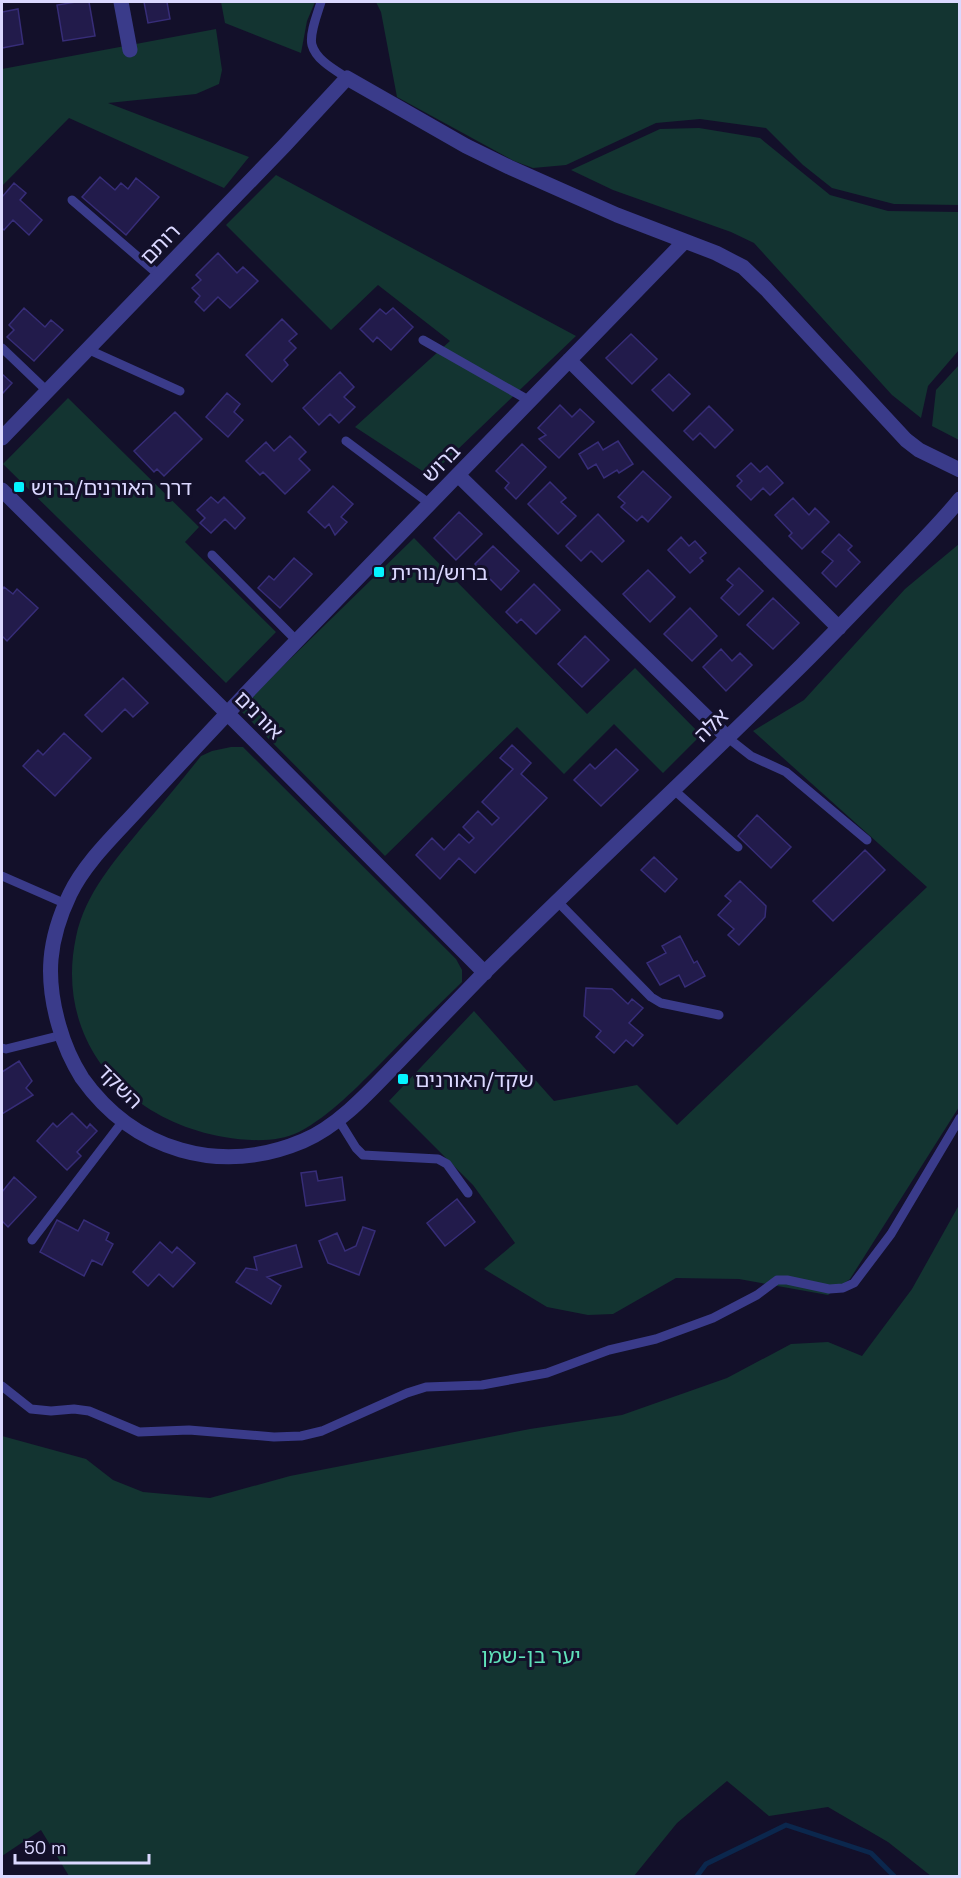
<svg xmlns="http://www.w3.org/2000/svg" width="961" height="1878" viewBox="0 0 961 1878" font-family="'Space Grotesk','Noto Sans Hebrew',sans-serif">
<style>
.green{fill:#133431}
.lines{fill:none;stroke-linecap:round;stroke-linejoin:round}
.stream{stroke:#0b274d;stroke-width:5}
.building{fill:#221b4b;stroke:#372d78;stroke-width:1.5}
.service{stroke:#3a3b8a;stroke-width:9}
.minor{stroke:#3a3b8a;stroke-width:15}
.poi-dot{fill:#04f4ff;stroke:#13102a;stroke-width:2}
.labels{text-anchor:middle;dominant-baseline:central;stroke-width:6;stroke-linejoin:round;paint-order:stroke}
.street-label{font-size:21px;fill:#dbd8ff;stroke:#13102a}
.poi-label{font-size:21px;fill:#dbd8ff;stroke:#13102a;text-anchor:start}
.park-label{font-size:21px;fill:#60e3bb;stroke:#13102a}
</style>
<rect width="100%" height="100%" fill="#13102a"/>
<path class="green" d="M221 2H315L307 21 301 53 225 23Z
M376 2H959V205L894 204 832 188 803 165 766 128 700 119 656 123 566 165 533 168 514 161 397 97 381 12Z
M216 29 222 70 219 84 196 94 108 103 249 157 224 188 69 118 2 186V69Z
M699 128 760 138 830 195 888 211 959 212V350L928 386 921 418 892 395 754 243 731 232 613 190 571 170 660 129Z
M276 175 576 336 430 476 355 427 450 341 378 285 331 330 226 225Z
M959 365V440L932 426 936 390Z
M68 398 199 527 185 542 276 632 226 683 3 464Z
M414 538 587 714 635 668 701 735 663 773 614 724 564 774 517 727 385 856 239 709Z
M959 544V1107L850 1279 828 1295 739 1279 676 1278 613 1314 588 1315 547 1307 484 1269 515 1243 473 1185 389 1101 474 1011 554 1101 637 1085 677 1125 927 887 753 731 804 700 905 589Z
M231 747H243L456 959 462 970V982C435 1008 408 1035 382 1062 357 1087 331 1115 299 1132 277 1143 248 1141 224 1137 125 1120 54 1039 76 937 85 893 116 859 143 826 163 803 182 780 201 756L212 751Z
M959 1205V1876H931L888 1842 828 1807 769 1816 727 1781 677 1823 634 1876H69L41 1830 2 1856V1436L86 1459 113 1480 143 1492 210 1498 290 1476 530 1429 622 1415 727 1378 791 1344 828 1342 862 1356 912 1289Z"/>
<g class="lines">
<path class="stream" d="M697 1876 706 1864 786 1825 871 1853 894 1876"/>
</g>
<path class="building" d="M76 2H89L95 36 63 41 57 5Z
M144 2H167L170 19 148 23Z
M18 9 23 44 2 48V12Z
M100 177 115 190 121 183 128 189 136 178 159 197 126 235 82 197Z
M14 183 26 193 20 200 42 220 29 235 13 220 4 230 2 228V197Z
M218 253 237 273 243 267 258 281 230 308 218 297 204 311 195 302 200 296 192 288 201 280 196 275Z
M24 308 45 327 51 320 63 330 34 361 7 337 14 330 9 325Z
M393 308 413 327 391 350 377 337 373 342 360 329 380 309 386 314Z
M282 319 297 334 289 341 296 348 284 360 288 365 272 382 246 355Z
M631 334 657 359 632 384 606 358Z
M340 372 354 387 344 397 355 407 339 423 330 414 319 425 303 408Z
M2 374 12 383 2 394Z
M669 374 690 394 673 411 652 390Z
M227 393 240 404 234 412 243 420 228 437 206 417Z
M560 405 572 417 580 409 594 422 559 458 539 439 546 435 538 428Z
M709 406 733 430 715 448 700 433 693 440 684 431Z
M175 412 202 439 164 476 157 469 154 472 134 451Z
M290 436 306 452 299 459 310 470 285 494 263 472 260 475 246 461 266 442 274 451Z
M618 441 633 464 619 473 617 470 604 478 596 464 588 469 579 454 598 442 603 450Z
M522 444 546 467 516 499 505 488 509 483 496 471Z
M751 463 760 472 767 466 783 483 770 495 763 488 751 500 737 486 742 481 737 476Z
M643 471 671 497 648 522 642 516 637 521 621 507 625 503 618 497Z
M550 482 566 498 561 502 576 516 558 534 528 504Z
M333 486 353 504 341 517 347 522 335 535 329 524 325 528 308 512Z
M211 497 218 503 224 497 245 518 235 529 225 519 211 533 200 523 205 518 197 510Z
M793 498 809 515 815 508 829 522 802 549 789 536 792 533 775 515Z
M459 512 482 534 456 560 434 538Z
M598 514 624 541 602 562 591 551 581 561 566 546Z
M839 534 852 546 848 550 860 562 836 587 822 573 833 561 822 552Z
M681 537 689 546 695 541 706 553 700 558 703 561 690 573 668 550Z
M493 546 519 571 501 590 475 564Z
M294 558 312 574 280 608 258 588 269 576 274 580Z
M739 568 763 591 739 615 721 598 733 585 727 580Z
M648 570 675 597 650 622 623 594Z
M534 584 560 610 536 634 521 619 517 623 506 612Z
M4 587 13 594 17 589 38 608 7 641 2 636V590Z
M773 598 799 623 773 649 747 625Z
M690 608 717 636 692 661 664 634Z
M585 636 609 660 582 687 558 664Z
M721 649 732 661 740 653 752 665 726 691 703 667Z
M123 678 148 703 133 717 125 709 102 732 85 715Z
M64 733 91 758 55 796 23 766 38 750 43 755Z
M512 745 531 763 521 774 547 798 475 873 459 858 440 879 416 855 432 838 444 850 459 834 469 843 474 838 463 827 478 811 492 825 499 818 482 802 513 769 500 758Z
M616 749 638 770 601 806 574 780 590 764 595 769Z
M757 815 791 847 771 868 738 836Z
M865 850 885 870 833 921 813 901Z
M654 857 677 879 665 892 641 870Z
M740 881 766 906 765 917 739 945 728 935 734 929 718 915 731 901 725 896Z
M680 936 694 963 697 961 705 976 685 987 679 975 660 985 647 963 666 953 662 946Z
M586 988 612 989 628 1004 632 999 643 1008 629 1023 643 1035 633 1046 626 1040 614 1053 596 1037 601 1031 584 1016Z
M19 1061 32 1081 26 1088 33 1095 2 1114V1072Z
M72 1113 87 1128 90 1124 97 1131 77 1152 81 1156 67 1170 37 1141 53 1123 57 1127Z
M316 1171 318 1181 342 1177 345 1200 306 1206 301 1173Z
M14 1177 36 1197 8 1227 2 1221V1192Z
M457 1199 475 1222 445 1246 427 1223Z
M57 1220 78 1231 84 1220 109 1233 106 1240 113 1244 102 1265 92 1260 84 1276 40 1252Z
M363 1227 375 1231 359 1275 328 1263 319 1241 337 1233 345 1251 356 1246Z
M160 1242 172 1253 177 1247 195 1263 173 1287 159 1274 148 1286 133 1272Z
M296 1245 302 1267 267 1277 281 1286 271 1304 236 1282 246 1268 257 1270 254 1257Z"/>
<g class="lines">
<path class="service" d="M321 2C318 12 309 34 312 45 316 60 335 70 347 78
M72 200 159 275
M423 340 530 401
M2 348 47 391
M87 349 180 391
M346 441 430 504
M212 555 297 641
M728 738 751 756 786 772 867 840
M674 790 738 847
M2 876 66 904
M558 902 651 997 661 1003 719 1015
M2 1048 6 1049 62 1035
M338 1119 356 1148 363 1155 438 1159 447 1164 468 1193
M32 1240 123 1121
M2 1386 31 1409 51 1411 74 1409 89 1411 139 1432 189 1430 274 1437 301 1436 322 1431 407 1393 426 1387 482 1385 547 1373 609 1350 656 1339 713 1318 757 1295 777 1280H787L829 1289 843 1288 854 1283 891 1234 960 1118"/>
<path class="minor" d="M121 2 130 50
M684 242C542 388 399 535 257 682 218 723 179 765 141 806 116 834 86 861 70 894 48 940 45 978 59 1026 64 1044 72 1062 82 1078 134 1151 220 1176 303 1141 339 1126 371 1090 398 1062 427 1032 456 1002 485 972 590 868 698 768 803 664 838 629 872 593 906 558 924 539 943 520 960 499
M569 360 839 628
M2 438 285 145 347 78 466 146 509 167 617 215 716 253 743 267 766 289 906 440 919 450 960 470
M458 475 728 738
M2 490 227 713 485 973"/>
</g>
<g class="poi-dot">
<rect x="13" y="481" width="12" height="12" rx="3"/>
<rect x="373" y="566" width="12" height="12" rx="3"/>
<rect x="397" y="1073" width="12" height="12" rx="3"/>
</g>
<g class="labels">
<g class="street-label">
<text transform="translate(160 244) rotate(-46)">רותם</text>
<text transform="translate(441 463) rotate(-46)">ברוש</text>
<text transform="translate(259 715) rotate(45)">אורנים</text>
<text transform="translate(711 725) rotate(-44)">אלה</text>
<text transform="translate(120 1086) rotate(45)">השקד</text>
</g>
<g class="poi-label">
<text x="31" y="487">דרך האורנים/ברוש</text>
<text x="391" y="572">ברוש/נורית</text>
<text x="415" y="1079">שקד/האורנים</text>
</g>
<g class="park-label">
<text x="531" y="1655">יער בן-שמן</text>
</g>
</g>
<rect width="961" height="1878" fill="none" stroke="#dbd8ff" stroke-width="6"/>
<path d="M15 1854v9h134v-9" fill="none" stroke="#dbd8ff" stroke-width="3"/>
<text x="24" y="1854" font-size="18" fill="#dbd8ff" stroke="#13102a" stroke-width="4.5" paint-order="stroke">50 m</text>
</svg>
